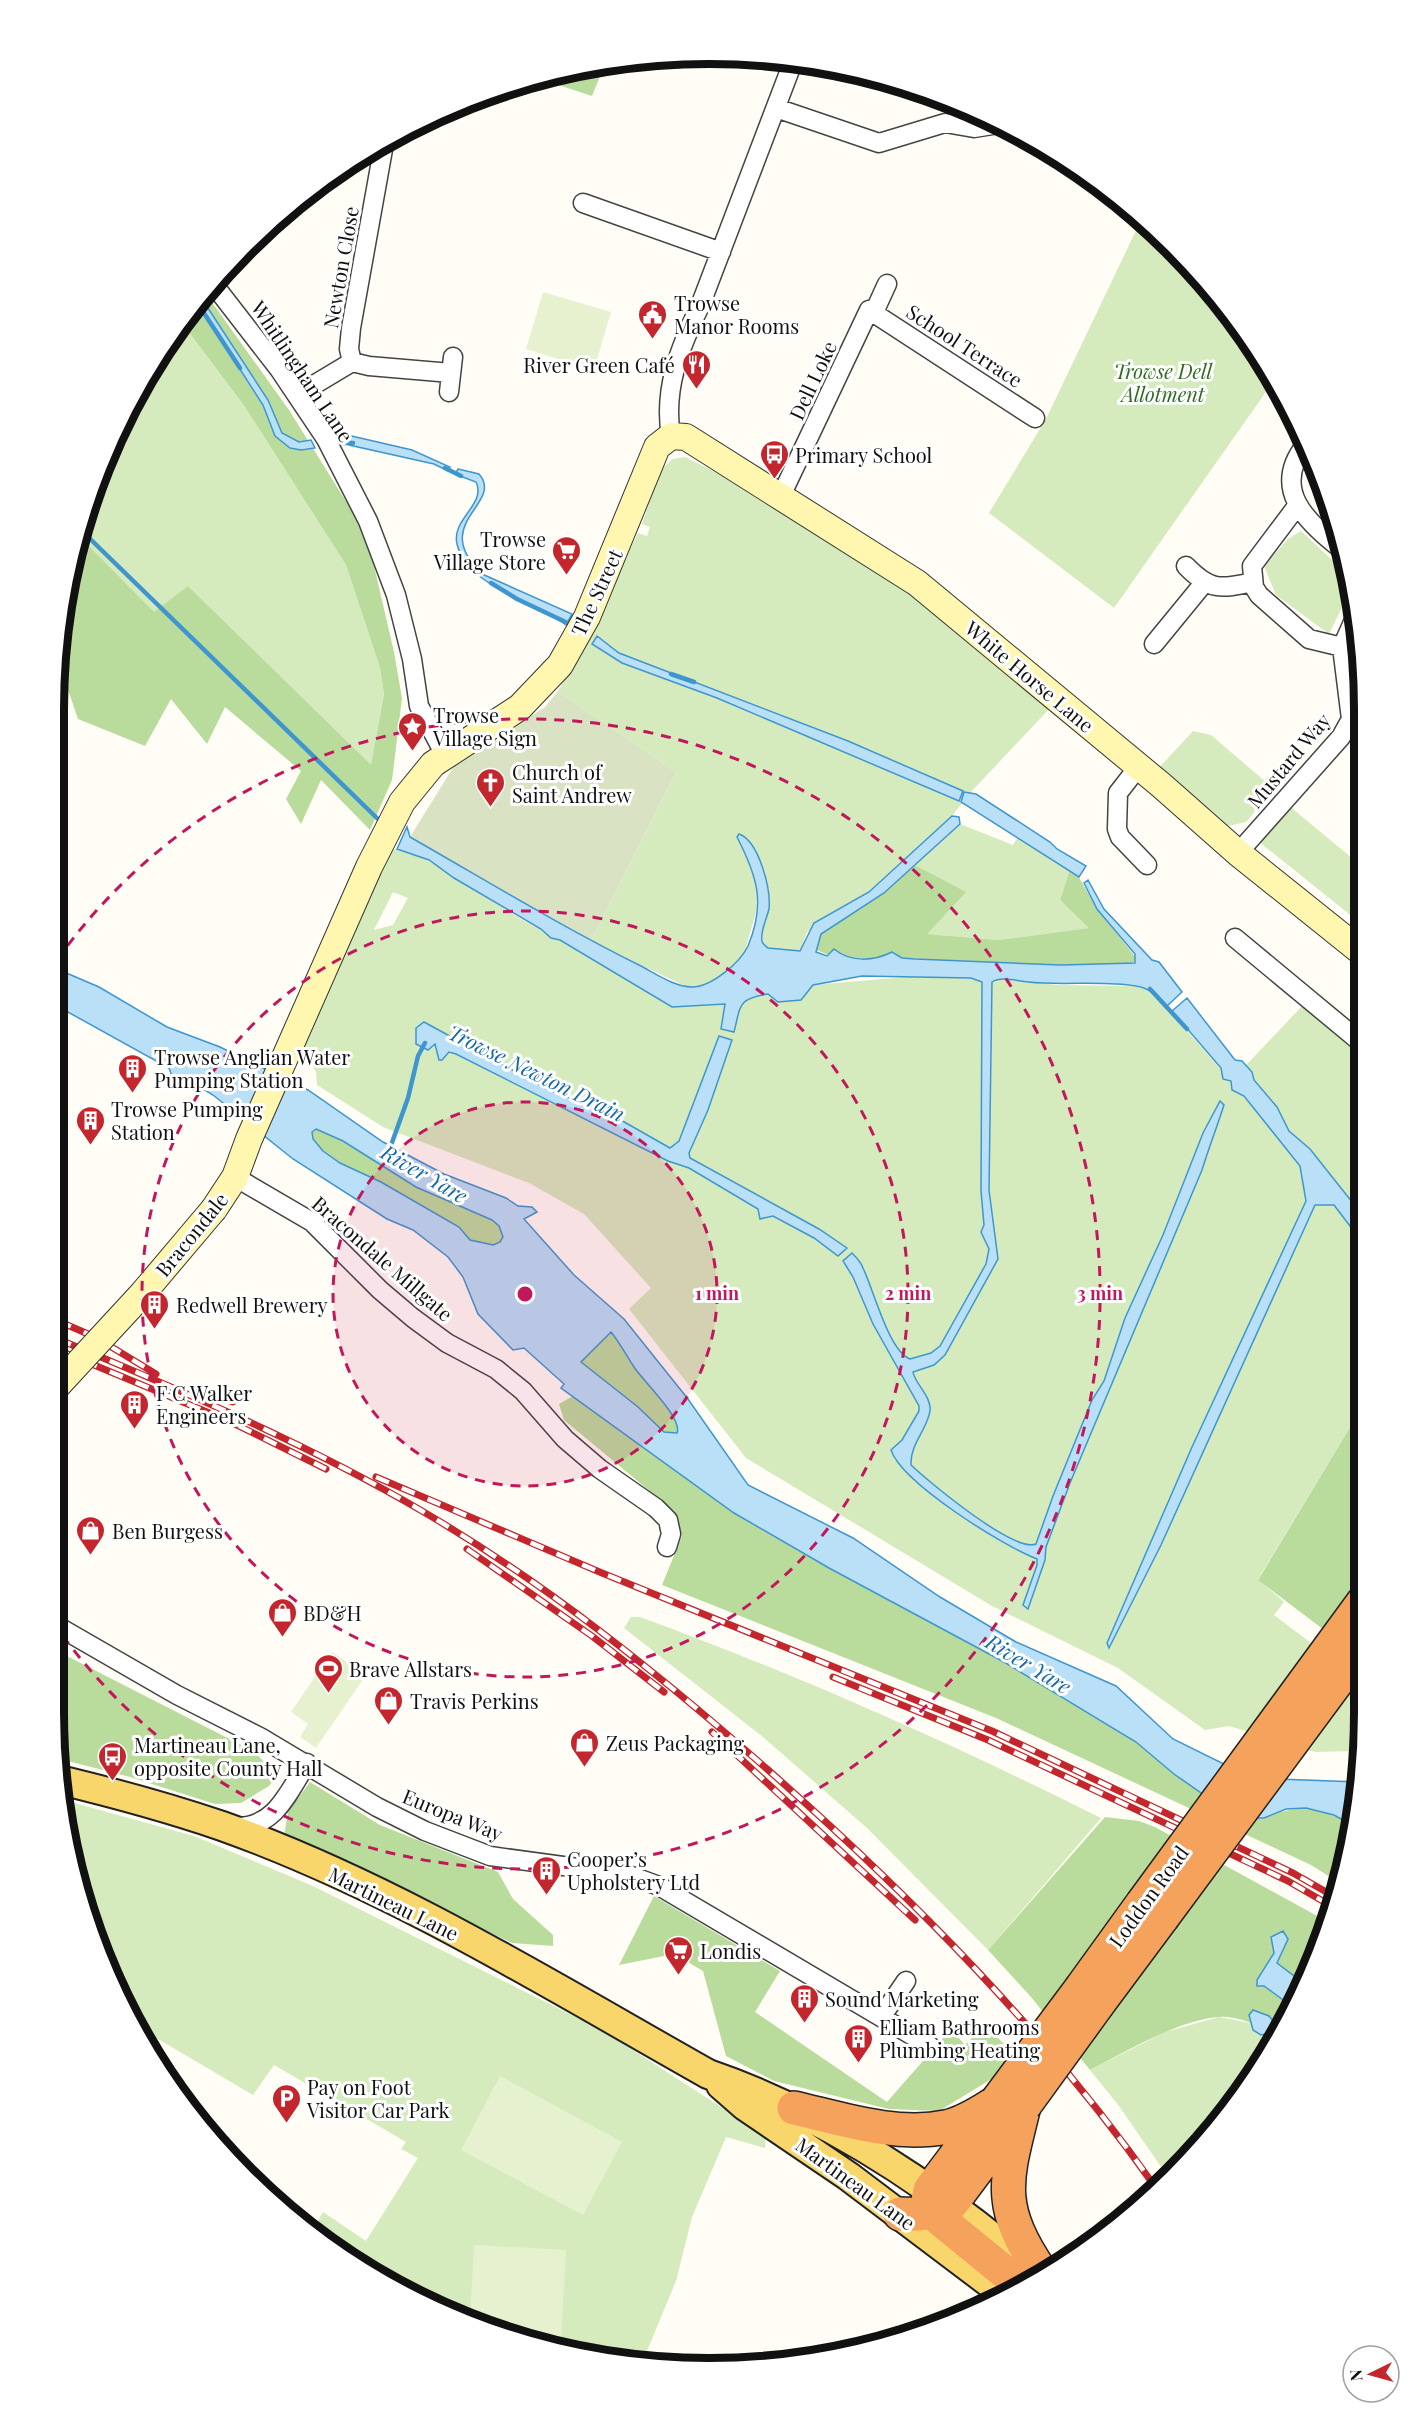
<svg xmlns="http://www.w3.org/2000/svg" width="1419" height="2422" viewBox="0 0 1419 2422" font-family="'Playfair Display',serif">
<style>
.green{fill:#d5ebbd;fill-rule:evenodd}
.forest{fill:#b9dc9c}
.cemetery{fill:#d9e3c4}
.pitch{fill:#e6f2cf}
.water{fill:#b9e0f7;stroke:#3f96cf;stroke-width:1.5;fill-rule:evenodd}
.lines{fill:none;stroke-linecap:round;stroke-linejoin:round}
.stream{stroke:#3f96cf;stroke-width:4.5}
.street-casing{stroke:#444;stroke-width:21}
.secondary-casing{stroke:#333;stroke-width:28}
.primary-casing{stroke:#222;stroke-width:32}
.highway-casing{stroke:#222;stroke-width:36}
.street{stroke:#fff;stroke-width:18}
.secondary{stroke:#fff6b0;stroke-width:26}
.primary{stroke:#f9d66b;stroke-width:28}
.highway{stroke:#f5a25d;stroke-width:33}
.rail-casing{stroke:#c4262e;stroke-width:7}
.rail{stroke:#fff;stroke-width:4.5;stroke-dasharray:14;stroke-linecap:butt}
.secondary-bridge-casing{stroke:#333;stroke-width:28;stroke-linecap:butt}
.highway-bridge-casing{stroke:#222;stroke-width:36;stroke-linecap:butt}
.secondary-bridge{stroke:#fff6b0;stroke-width:26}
.highway-bridge{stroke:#f5a25d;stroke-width:33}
.ring{fill:none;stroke:#c2185b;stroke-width:3;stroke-dasharray:10 8}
.labels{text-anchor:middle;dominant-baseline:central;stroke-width:6;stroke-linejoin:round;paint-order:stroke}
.street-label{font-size:20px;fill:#111;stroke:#fff}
.poi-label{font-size:20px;fill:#111;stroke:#fff;text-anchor:start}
.park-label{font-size:20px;font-style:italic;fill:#2f6b1f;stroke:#fff}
.water-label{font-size:21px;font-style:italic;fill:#1768a6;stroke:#fff}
.rim{fill:none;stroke:#111;stroke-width:8}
.centre{fill:#c2185b;stroke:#fff;stroke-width:3}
.ring-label{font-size:18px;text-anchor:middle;font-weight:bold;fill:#c2185b;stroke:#fff;stroke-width:6;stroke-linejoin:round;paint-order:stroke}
</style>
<rect width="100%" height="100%" fill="#fffdf5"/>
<path class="green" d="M1141 220 1173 246 1275 379 1114 608 989 513 1046 419Z
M182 323 245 407 346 565 380 668 384 694 371 766 189 587 154 613 81 538 89 499 164 346Z
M685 457 731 480 734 484 736 482 912 589 1052 706 970 793 952 816 869 892 807 932 800 951 768 948C756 938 767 921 769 908 772 879 753 860 737 837L753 869 757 887 756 912 744 954 717 980 689 988 591 941 676 772 558 691 585 644 638 533 647 536 650 527 642 524 661 469 673 459Z
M1301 531 1345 572 1349 593 1329 634 1276 595 1264 566 1288 539Z
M1193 731 1211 735 1274 789 1246 822 1223 827 1156 771Z
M1288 805 1364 868V926L1258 841Z
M960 824 1013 845 1018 837 1070 869 1060 900 1090 928 999 940 926 934 965 892 915 865Z
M389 849C427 847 501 913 541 929L551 938 560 940 672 1007 728 1004 734 1032C741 1004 738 999 768 994L778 1002 800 1000 813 985 906 977 1001 979 1057 985 1137 986 1153 992 1231 1081 1306 1002 1364 1050V1404L1258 1579 1284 1602 1274 1615 1364 1683 1363 1757 1354 1751 1315 1752 1229 1726 1205 1730 1118 1668 992 1606 746 1458 629 1309 651 1288 584 1214 529 1183 383 1127 317 1085 316 1072 302 1048ZM393 892 408 898 393 925 374 930Z
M631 1617H640C798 1675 951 1743 1101 1818L988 1950 867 1828 763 1737 624 1628Z
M60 1799 194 1836 313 1886 602 2030 766 2136 765 2148 726 2137 692 2217 676 2281 642 2363C536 2360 393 2297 312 2231L323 2212 366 2241 418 2158 401 2149 406 2142 274 2065 253 2095 136 2026 122 2003 89 1923Z
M1219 2017 1255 2024 1275 2035C1247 2092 1214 2134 1168 2177L1119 2106 1090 2070 1165 2032Z"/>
<path class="forest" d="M605 64 592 96 540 79 581 67Z
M206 294 289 410 352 511 371 553 394 652 402 698 392 780 370 830 321 780 301 824 286 799 301 771 225 707 207 744 171 699 145 746 78 719 67 687 55 681V666L81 538 154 612 188 586 371 765 384 694 380 668 346 565 245 407 182 323Z
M915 865 966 892 927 934 999 940 1089 928 1060 900 1070 869 1077 874 1097 909 1137 959 1130 965H1061L915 959 901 958 892 952C870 963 837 961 815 949L820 934 884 893Z
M316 1129 343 1141 416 1187 492 1220 499 1226 503 1237 500 1242 493 1245 470 1240 459 1227 381 1182 340 1163 323 1151 313 1139 312 1132Z
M611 1331C619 1343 626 1355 634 1367 644 1381 683 1418 677 1433L664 1432 638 1407 581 1362Z
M573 1396 734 1513 829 1568 974 1644 1136 1742 1174 1774 1264 1818C1297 1804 1319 1806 1350 1824L1338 1882 1311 1865 996 1718 662 1585 682 1536 675 1512 564 1420 559 1404Z
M1364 1404V1578L1328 1633 1258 1580Z
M59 1652 255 1752 277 1776 269 1786 241 1803 215 1804 130 1777 60 1759Z
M310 1782 380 1825 498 1872 513 1899 553 1935V1946L512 1943 284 1836 288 1812Z
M1105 1817 1139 1821 1155 1827 1330 1923 1275 2035C1259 2026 1238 2015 1218 2017 1179 2020 1125 2052 1090 2070L1031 1997 988 1950Z
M654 1896 780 1971 755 2012 887 2102 951 2029 965 2045 985 2025 1021 2061 939 2111 889 2109 774 2081 726 2056 703 1971 674 1954 619 1965Z"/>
<path class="cemetery" d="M558 691 676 772 591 941 410 837 454 766 545 707Z"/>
<path class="pitch" d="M543 292 611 312 594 370 526 349Z
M332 1652 366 1675 316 1748 300 1737 308 1724 291 1712Z
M500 2076 622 2142 583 2215 461 2150Z
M474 2245 566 2250 561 2342 526 2341 470 2319Z"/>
<path class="water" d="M202 299 268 400 282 433 299 442 311 440 315 448 301 450 290 448 275 436 263 405 198 304Z
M343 434 412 450 450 467 448 471 434 464 349 445Z
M458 469 479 474C505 504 428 522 482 574L572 614 566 625C534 600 467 587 457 544 451 519 487 504 476 482L455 474Z
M597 636 619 653 848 741 963 791 959 801 717 698 622 663 592 644Z
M964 792 976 794 1050 842 1057 849 1086 866 1079 877 961 802Z
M952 816 959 817 960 824 884 893 821 934 816 952 827 956 834 949C851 963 874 961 892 952L902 958 915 959 1061 965 1135 963V954L1097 909 1084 883 1088 880 1104 909 1152 960 1159 962 1182 992 1167 1006C1158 997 1150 988 1136 986 1101 980 1064 986 1028 982 1017 981 1001 976 992 982L989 1190 998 1259 945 1355 934 1365 913 1372C915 1384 932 1397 930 1411 927 1430 910 1444 911 1465 929 1482 1014 1553 1036 1544L1053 1496 1092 1400 1104 1381 1125 1318 1163 1235 1203 1133 1220 1101 1224 1105C1217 1127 1209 1147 1202 1170L1070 1483 1046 1547 1045 1560 1028 1609 1023 1605 1037 1565V1559C1003 1546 902 1483 891 1450L902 1440 919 1411V1406L873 1324 853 1277 843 1261 852 1253C856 1257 861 1262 863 1268 873 1288 889 1352 910 1359L931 1353 940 1346 986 1264 989 1249 981 1232 984 1225 981 1191 982 982 971 978 862 976 813 985 801 1000 778 1002 768 994C737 999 741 1005 734 1032L721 1029 725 1004 672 1007 560 940 551 938 541 929 454 878 429 860 397 849 407 827 410 837C487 881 562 927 641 966 656 974 675 987 692 987 711 987 740 963 748 946 766 903 757 876 737 837L739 834C759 841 771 889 769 909 767 918 760 931 762 941 763 945 765 945 768 948L800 951 814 923 869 892Z
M57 969 99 987 167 1027 220 1047 308 1090 383 1142 444 1174 506 1198 518 1206 532 1207 537 1212 524 1219 574 1275 624 1319 688 1399 748 1485 853 1538 940 1597 1016 1642 1116 1686 1173 1739 1252 1778 1358 1782 1350 1824 1334 1815 1306 1808 1286 1809 1264 1818H1237L1174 1774 1136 1742 1004 1662 829 1568 734 1513 561 1388 564 1384 524 1348 513 1350 478 1314 463 1277 448 1257 413 1230 387 1219 293 1159 213 1095 180 1075 173 1079 169 1068 57 1006ZM316 1129 343 1141 416 1187 492 1220 499 1226 503 1237 500 1242 493 1245 470 1240 459 1227 381 1182 340 1163 323 1151 313 1139 312 1132ZM611 1332C620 1343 626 1355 634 1367 643 1381 683 1418 677 1433L664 1432 638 1407 581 1362Z
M1187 998 1235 1060 1242 1061 1252 1072 1254 1080 1277 1107 1289 1131 1310 1149 1364 1217V1250L1353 1230 1334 1205H1315L1161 1545 1109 1648 1107 1643 1192 1447 1306 1201 1300 1166 1244 1096 1232 1090 1231 1081 1223 1079 1221 1068 1172 1011Z
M424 1022 549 1090 612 1115 670 1148 679 1141 719 1036 732 1040 708 1110 689 1153 690 1158 819 1229 847 1248 838 1256 814 1238 773 1216 760 1219 758 1209 689 1168 668 1161 456 1054 449 1052 442 1060H439L435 1044 428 1050 416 1044V1028Z
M1283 1931 1288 1939 1277 1963 1302 1982 1290 2005 1264 1986H1257V1980L1274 1953 1271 1937Z
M1253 2010 1269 2016 1279 2028 1275 2035 1274 2032 1261 2035 1253 2030 1249 2015Z"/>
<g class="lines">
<path class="stream" d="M198 304 240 368
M332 443H353
M445 468 461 476
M82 531 382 823
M491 583 517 599 574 626
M671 674 694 682
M1150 989 1187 1029
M389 1151 408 1098 418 1056 425 1043"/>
<defs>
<path id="street" d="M776 108 879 143 945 123 974 128 999 124
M583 203 721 252
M214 285 279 369 326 439 368 521 396 595 412 659 419 706 445 755
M869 310 1035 418
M352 362 349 349 351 328 384 144
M449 392 453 357
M297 395 352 362 369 366 451 373
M671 436C663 389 680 347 700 306L793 62
M1306 444C1271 488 1305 521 1340 548
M780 498 869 310 876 308 887 284
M1297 506 1252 566 1254 587 1259 595 1309 639 1342 647
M1186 566C1210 591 1220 589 1253 582
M1154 644 1204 583
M1139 766 1118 793 1117 829 1120 837 1147 865
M1238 853 1341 737 1351 719 1342 647 1354 620
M1235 938 1364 1045
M235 1177 312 1222 380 1290 413 1318 447 1343 496 1369 523 1391 565 1439 600 1469 656 1508 668 1520 671 1534 667 1547
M59 1627 177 1695 260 1737 377 1807 425 1831 490 1856 629 1875 659 1886 930 2046
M235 1827C275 1828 288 1793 307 1763
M882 2016 906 1981"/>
<path id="secondary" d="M214 1209 235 1177 249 1139 369 867 402 802 433 764 520 707 560 665 587 617 657 447 671 436 686 437 917 583 1161 785 1238 853 1364 954"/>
<path id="primary" d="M60 1780C114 1793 169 1808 222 1826 393 1887 550 1985 708 2074 828 2115 942 2192 1037 2274
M721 2085 745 2106 848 2176 1003 2293"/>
<path id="highway" d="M1082 1987 1142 1904
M1098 2004 1162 1918
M997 2101 930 2190 928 2201 931 2212 1019 2284
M1024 2106C1006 2180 995 2204 1041 2272
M794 2108C842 2119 896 2137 946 2127 962 2124 978 2114 992 2105
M900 2214C919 2215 935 2214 952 2203L1014 2120"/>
</defs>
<use href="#street" class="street-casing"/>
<use href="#secondary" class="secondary-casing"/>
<use href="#primary" class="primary-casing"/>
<use href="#highway" class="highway-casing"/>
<use href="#street" class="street"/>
<use href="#secondary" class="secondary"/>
<use href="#primary" class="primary"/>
<use href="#highway" class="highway"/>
<defs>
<path id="rail" d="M58 1321 95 1337 156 1374
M58 1339C182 1391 306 1443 422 1511 547 1584 659 1674 767 1769 910 1895 1046 2032 1156 2188
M58 1350 231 1422 326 1469
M209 1394 233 1402
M376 1477 602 1573 992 1731 1293 1873 1335 1897
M467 1549 592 1636 664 1692
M833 1677 988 1740 1288 1881 1333 1907
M712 1732 915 1920"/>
</defs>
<use href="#rail" class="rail-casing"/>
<use href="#rail" class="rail"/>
<defs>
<path id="secondary-bridge" d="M58 1385 143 1293 214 1209"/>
<path id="highway-bridge" d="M1142 1904 1364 1601
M1162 1918 1364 1645
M997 2101 1082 1987
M1024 2106 1098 2004"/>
</defs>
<use href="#secondary-bridge" class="secondary-bridge-casing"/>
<use href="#highway-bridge" class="highway-bridge-casing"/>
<use href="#secondary-bridge" class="secondary-bridge"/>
<use href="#highway-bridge" class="highway-bridge"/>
</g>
<circle cx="525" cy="1294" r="192" fill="#c2185b" fill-opacity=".12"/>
<g class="ring">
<circle cx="525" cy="1294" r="192"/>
<circle cx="525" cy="1294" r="383"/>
<path d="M57 960A575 575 0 1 1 60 1632"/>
</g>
<defs>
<symbol id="civic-pin" viewBox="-11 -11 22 30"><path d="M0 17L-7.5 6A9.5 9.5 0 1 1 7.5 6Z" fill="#c4262e" stroke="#fff"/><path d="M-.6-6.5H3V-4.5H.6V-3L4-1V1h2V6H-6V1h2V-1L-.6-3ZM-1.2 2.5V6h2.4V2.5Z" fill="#fff"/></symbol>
<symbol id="restaurant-pin" viewBox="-11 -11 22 30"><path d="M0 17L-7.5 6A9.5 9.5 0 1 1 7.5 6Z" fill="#c4262e" stroke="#fff"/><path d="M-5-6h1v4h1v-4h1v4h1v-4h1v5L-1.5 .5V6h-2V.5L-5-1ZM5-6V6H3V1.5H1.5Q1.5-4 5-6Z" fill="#fff"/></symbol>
<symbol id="bus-pin" viewBox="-11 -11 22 30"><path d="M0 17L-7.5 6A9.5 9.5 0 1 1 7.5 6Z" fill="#c4262e" stroke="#fff"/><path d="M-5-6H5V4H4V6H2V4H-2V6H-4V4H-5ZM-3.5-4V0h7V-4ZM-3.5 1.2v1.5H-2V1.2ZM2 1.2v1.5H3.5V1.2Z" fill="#fff"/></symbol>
<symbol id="supermarket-pin" viewBox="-11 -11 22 30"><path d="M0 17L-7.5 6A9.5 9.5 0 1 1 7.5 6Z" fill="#c4262e" stroke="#fff"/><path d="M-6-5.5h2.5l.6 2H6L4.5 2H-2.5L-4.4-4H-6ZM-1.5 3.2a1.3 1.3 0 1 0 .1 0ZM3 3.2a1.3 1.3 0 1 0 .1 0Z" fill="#fff"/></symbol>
<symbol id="sight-pin" viewBox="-11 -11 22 30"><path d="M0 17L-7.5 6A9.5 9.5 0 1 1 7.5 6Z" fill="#c4262e" stroke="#fff"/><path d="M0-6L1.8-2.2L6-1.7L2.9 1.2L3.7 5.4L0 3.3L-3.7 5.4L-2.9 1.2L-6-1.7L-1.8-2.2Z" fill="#fff"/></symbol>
<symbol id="church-pin" viewBox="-11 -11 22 30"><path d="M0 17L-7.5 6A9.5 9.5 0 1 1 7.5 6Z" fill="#c4262e" stroke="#fff"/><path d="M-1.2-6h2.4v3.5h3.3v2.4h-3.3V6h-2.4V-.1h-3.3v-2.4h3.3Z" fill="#fff"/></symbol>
<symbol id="building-pin" viewBox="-11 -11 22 30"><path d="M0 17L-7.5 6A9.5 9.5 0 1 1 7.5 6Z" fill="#c4262e" stroke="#fff"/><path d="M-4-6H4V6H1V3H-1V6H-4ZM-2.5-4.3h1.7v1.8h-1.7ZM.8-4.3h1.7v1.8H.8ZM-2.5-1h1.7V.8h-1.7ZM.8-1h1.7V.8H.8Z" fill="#fff"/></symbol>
<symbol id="shop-pin" viewBox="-11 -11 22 30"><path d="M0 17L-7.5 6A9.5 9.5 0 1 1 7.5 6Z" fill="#c4262e" stroke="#fff"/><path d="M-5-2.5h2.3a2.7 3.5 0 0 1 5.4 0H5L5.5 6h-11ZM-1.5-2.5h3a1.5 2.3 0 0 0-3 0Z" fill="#fff"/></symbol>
<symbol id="stadium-pin" viewBox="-11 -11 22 30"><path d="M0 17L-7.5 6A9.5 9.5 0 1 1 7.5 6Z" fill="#c4262e" stroke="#fff"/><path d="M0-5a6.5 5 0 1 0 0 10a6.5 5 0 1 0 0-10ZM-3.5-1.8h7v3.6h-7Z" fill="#fff"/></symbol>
<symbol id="parking-pin" viewBox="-11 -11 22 30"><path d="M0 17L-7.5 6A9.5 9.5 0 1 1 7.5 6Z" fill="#c4262e" stroke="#fff"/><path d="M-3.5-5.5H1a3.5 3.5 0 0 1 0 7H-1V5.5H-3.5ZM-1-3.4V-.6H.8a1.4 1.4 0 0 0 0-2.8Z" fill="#fff"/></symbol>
</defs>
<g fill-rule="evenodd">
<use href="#civic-pin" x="636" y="298" width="33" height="45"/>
<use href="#restaurant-pin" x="680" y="348" width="33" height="45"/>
<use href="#bus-pin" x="758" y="438" width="33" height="45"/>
<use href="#supermarket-pin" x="550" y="534" width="33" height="45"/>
<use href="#sight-pin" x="396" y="710" width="33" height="45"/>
<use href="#church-pin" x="474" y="766" width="33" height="45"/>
<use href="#building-pin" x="116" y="1052" width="33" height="45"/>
<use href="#building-pin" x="74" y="1104" width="33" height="45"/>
<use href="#building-pin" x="138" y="1288" width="33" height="45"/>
<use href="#building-pin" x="118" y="1388" width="33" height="45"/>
<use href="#shop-pin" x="74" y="1514" width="33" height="45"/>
<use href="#shop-pin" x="266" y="1596" width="33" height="45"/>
<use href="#stadium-pin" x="312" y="1652" width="33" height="45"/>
<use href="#shop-pin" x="372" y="1684" width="33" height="45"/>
<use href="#shop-pin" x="568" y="1726" width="33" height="45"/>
<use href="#bus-pin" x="96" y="1740" width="33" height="45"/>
<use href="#building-pin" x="530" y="1854" width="33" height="45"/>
<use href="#supermarket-pin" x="662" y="1934" width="33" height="45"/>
<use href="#building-pin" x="788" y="1982" width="33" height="45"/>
<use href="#building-pin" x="842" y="2022" width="33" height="45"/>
<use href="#parking-pin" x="270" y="2082" width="33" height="45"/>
</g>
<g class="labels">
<g class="street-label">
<text transform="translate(340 267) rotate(-80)">Newton Close</text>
<text transform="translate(965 345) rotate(33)">School Terrace</text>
<text transform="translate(303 371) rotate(56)">Whitlingham Lane</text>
<text transform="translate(812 380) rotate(-65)">Dell Loke</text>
<text transform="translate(596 592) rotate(-65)">The Street</text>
<text transform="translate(1030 676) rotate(40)">White Horse Lane</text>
<text transform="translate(1288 760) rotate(-50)">Mustard Way</text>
<text transform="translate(191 1234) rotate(-51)">Bracondale</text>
<text transform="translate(383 1258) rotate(41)">Bracondale Millgate</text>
<text transform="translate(453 1814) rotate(22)">Europa Way</text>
<text transform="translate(1148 1896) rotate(-54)">Loddon Road</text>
<text transform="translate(394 1903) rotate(26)">Martineau Lane</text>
<text transform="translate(856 2183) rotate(36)">Martineau Lane</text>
</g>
<g class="poi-label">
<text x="674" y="302">Trowse<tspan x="674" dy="23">Manor Rooms</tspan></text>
<text x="675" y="364" text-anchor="end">River Green Café</text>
<text x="795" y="454">Primary School</text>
<text x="546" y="538" text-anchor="end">Trowse<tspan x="546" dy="23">Village Store</tspan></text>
<text x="433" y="714">Trowse<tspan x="433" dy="23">Village Sign</tspan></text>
<text x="512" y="771">Church of<tspan x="512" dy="23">Saint Andrew</tspan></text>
<text x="154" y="1056">Trowse Anglian Water<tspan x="154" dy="23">Pumping Station</tspan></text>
<text x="111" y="1108">Trowse Pumping<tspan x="111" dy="23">Station</tspan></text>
<text x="176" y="1304">Redwell Brewery</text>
<text x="156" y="1392">F C Walker<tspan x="156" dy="23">Engineers</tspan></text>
<text x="112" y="1530">Ben Burgess</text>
<text x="303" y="1612">BD&amp;H</text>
<text x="349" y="1668">Brave Allstars</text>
<text x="410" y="1700">Travis Perkins</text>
<text x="606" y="1742">Zeus Packaging</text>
<text x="134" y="1744">Martineau Lane,<tspan x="134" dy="23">opposite County Hall</tspan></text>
<text x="567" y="1858">Cooper’s<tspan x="567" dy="23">Upholstery Ltd</tspan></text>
<text x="700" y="1950">Londis</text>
<text x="825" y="1998">Sound Marketing</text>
<text x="879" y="2026">Elliam Bathrooms<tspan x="879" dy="23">Plumbing Heating</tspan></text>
<text x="307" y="2086">Pay on Foot<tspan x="307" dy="23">Visitor Car Park</tspan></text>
</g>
<g class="park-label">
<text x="1163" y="370">Trowse Dell<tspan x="1163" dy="23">Allotment</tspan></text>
</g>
<g class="water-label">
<text transform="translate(537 1072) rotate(26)">Trowse Newton Drain</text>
<text transform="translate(425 1173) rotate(30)">River Yare</text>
<text transform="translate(1029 1663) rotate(31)">River Yare</text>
</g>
</g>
<path d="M0 0H1419V2422H0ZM709 64H709A645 645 0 0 1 1354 709V1713A645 645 0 0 1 709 2358H709A645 645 0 0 1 64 1713V709A645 645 0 0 1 709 64Z" fill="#fff" fill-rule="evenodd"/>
<path class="rim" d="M709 64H709A645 645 0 0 1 1354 709V1713A645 645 0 0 1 709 2358H709A645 645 0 0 1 64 1713V709A645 645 0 0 1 709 64Z"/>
<circle cx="525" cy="1294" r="9" class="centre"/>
<g class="ring-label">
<text x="717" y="1300">1 min</text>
<text x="908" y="1300">2 min</text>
<text x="1100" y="1300">3 min</text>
</g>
<g transform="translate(1371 2374) rotate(265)"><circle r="28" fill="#ffffff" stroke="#a0a0a0" stroke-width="1.5"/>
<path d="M0-4.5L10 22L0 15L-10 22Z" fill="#c4262e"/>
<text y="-9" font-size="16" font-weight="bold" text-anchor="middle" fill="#111111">N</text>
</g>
</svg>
